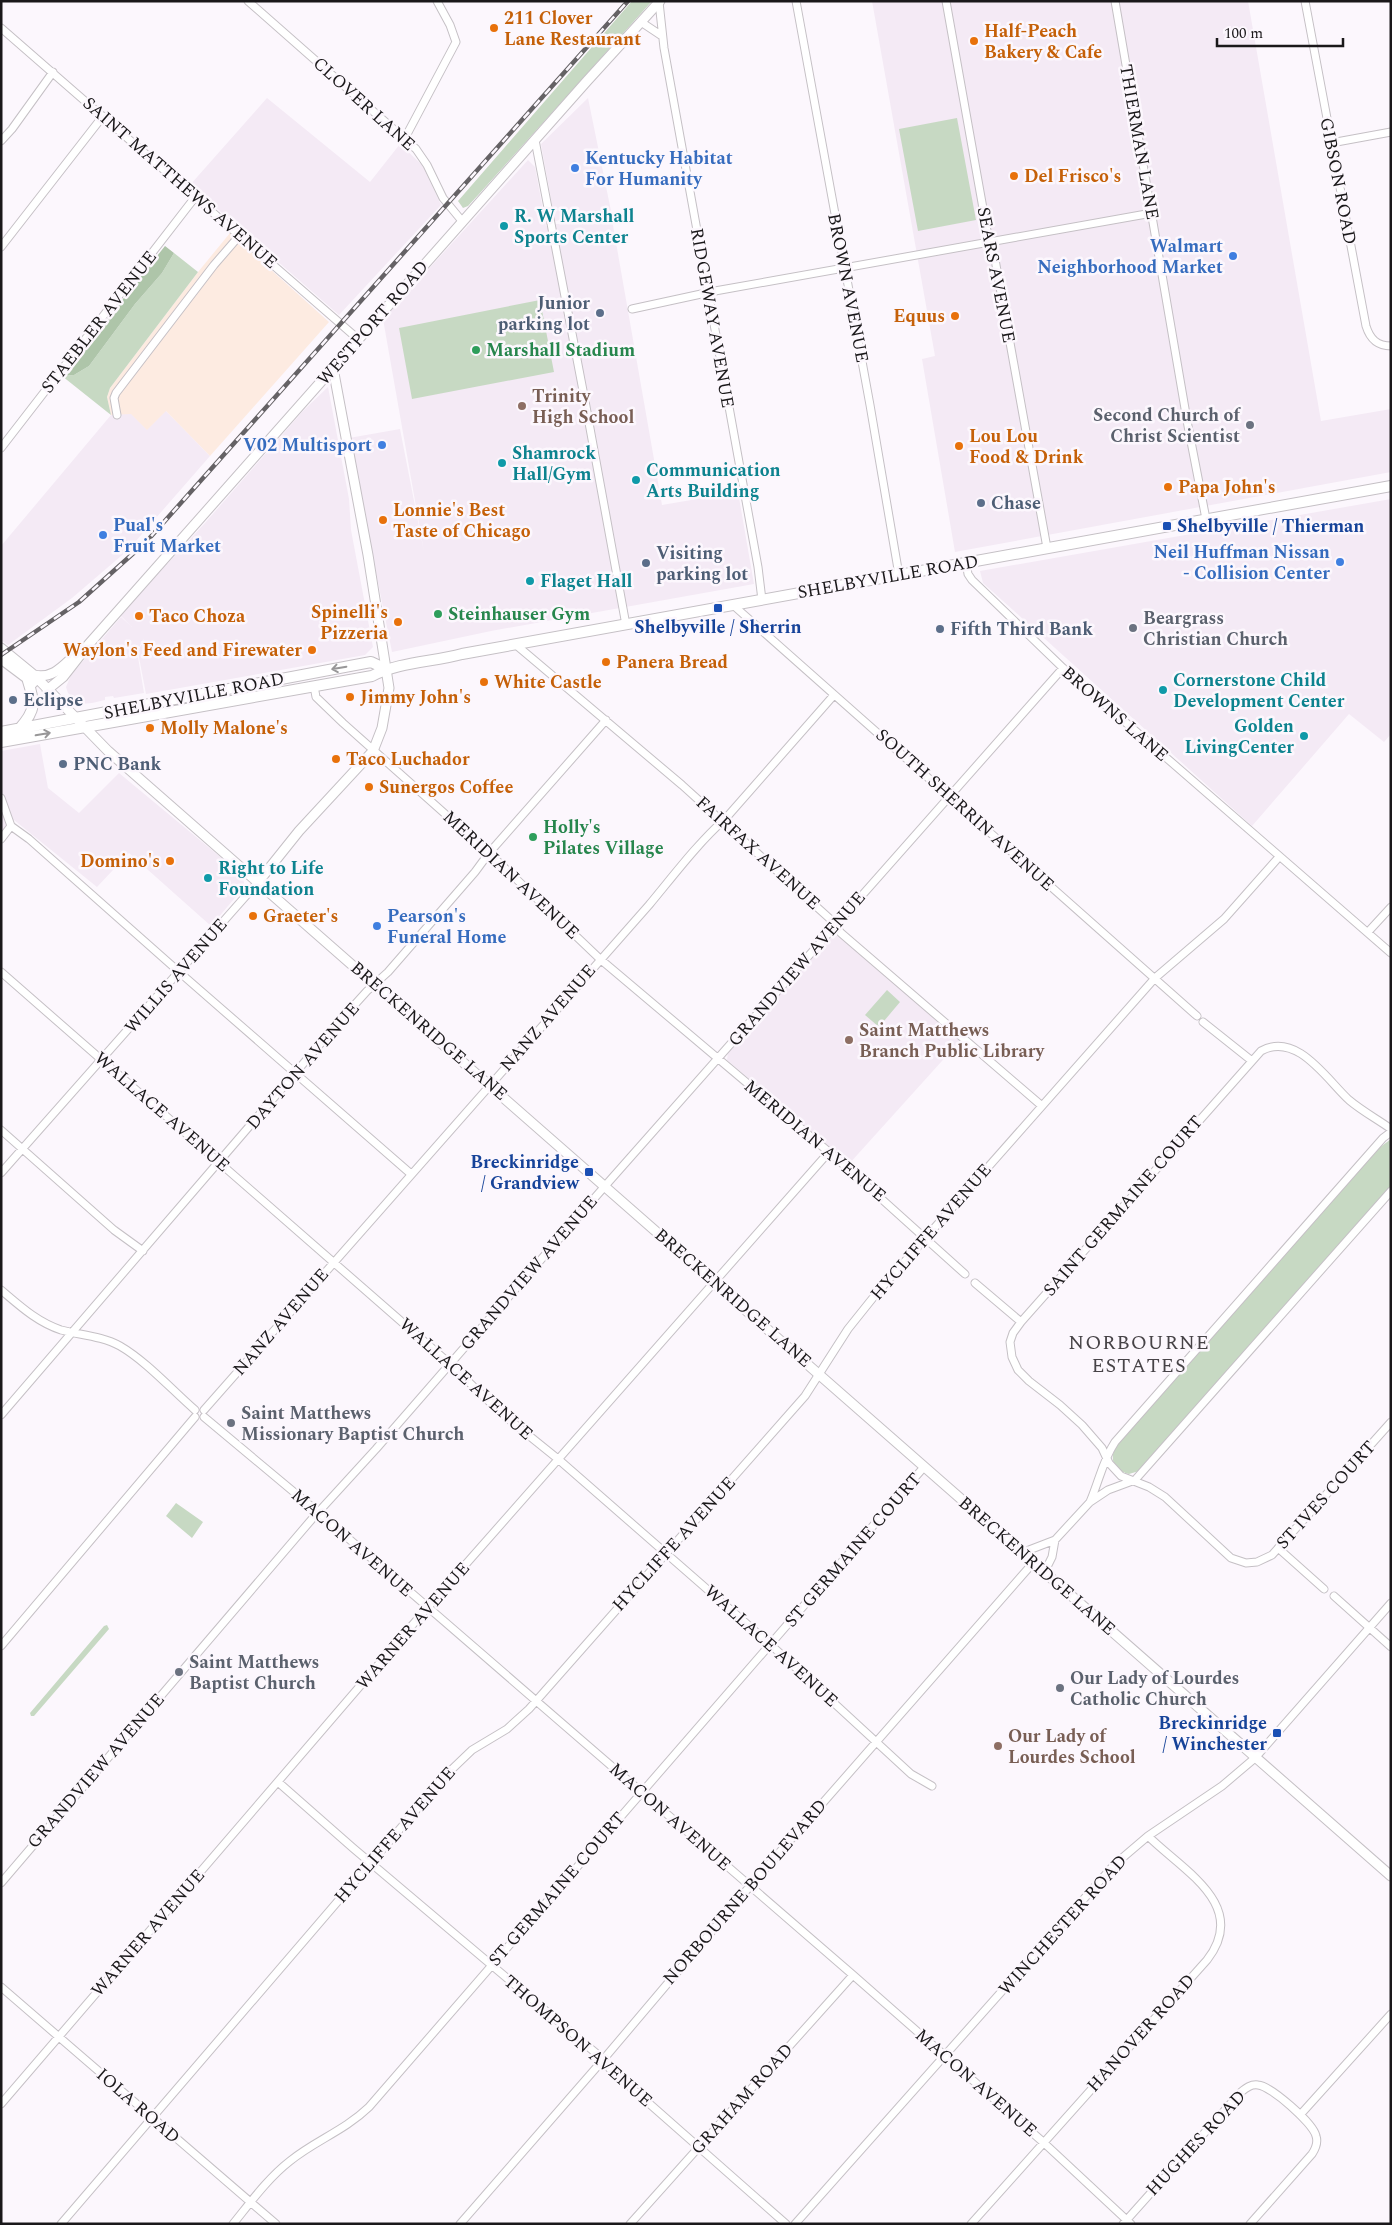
<svg xmlns="http://www.w3.org/2000/svg" width="1392" height="2225" viewBox="0 0 1392 2225" font-family="Spectral,serif">
<style>
.built{fill:#f4eaf5}
.industrial{fill:#fdebe1}
.green{fill:#c7d9c3}
.forest{fill:#aec5a9}
.lines{fill:none;stroke-linecap:round;stroke-linejoin:round}
.minor-casing{stroke:#c5c0c5;stroke-width:9}
.secondary-casing{stroke:#c5c0c5;stroke-width:11}
.primary-casing{stroke:#c5c0c5;stroke-width:12}
.minor{stroke:#fff;stroke-width:7}
.secondary{stroke:#fff;stroke-width:9}
.primary{stroke:#fff;stroke-width:10}
.rail-casing{stroke:#656265;stroke-width:4.5}
.rail{stroke:#fcf7fd;stroke-width:2.5;stroke-dasharray:8;stroke-linecap:butt}
.oneway{stroke:#989798}
.food-dot{fill:#e8710a;stroke:#fcf7fd;stroke-width:2}
.shop-dot{fill:#3f7fe0;stroke:#fcf7fd;stroke-width:2}
.culture-dot{fill:#0f9aa8;stroke:#fcf7fd;stroke-width:2}
.service-dot{fill:#5c6f8a;stroke:#fcf7fd;stroke-width:2}
.leisure-dot{fill:#2e9e5b;stroke:#fcf7fd;stroke-width:2}
.education-dot{fill:#8d6e63;stroke:#fcf7fd;stroke-width:2}
.worship-dot{fill:#6b7280;stroke:#fcf7fd;stroke-width:2}
.transit-dot{fill:#1a4fb4;stroke:#fcf7fd;stroke-width:2}
.labels{text-anchor:middle;dominant-baseline:central;stroke-width:5;stroke-linejoin:round;paint-order:stroke}
.food-label{font-size:18px;font-weight:bold;fill:#c56008;stroke:#fcf7fd;text-anchor:start}
.street-label{font-size:18px;fill:#1a181a;stroke:#fcf7fd}
.shop-label{font-size:18px;font-weight:bold;fill:#366cbe;stroke:#fcf7fd;text-anchor:start}
.culture-label{font-size:18px;font-weight:bold;fill:#0d838f;stroke:#fcf7fd;text-anchor:start}
.service-label{font-size:18px;font-weight:bold;fill:#4e5e75;stroke:#fcf7fd;text-anchor:start}
.leisure-label{font-size:18px;font-weight:bold;fill:#27864d;stroke:#fcf7fd;text-anchor:start}
.education-label{font-size:18px;font-weight:bold;fill:#785e54;stroke:#fcf7fd;text-anchor:start}
.worship-label{font-size:18px;font-weight:bold;fill:#5b616d;stroke:#fcf7fd;text-anchor:start}
.transit-label{font-size:18px;font-weight:bold;fill:#164399;stroke:#fcf7fd;text-anchor:end}
.quarter-label{font-size:20px;letter-spacing:1px;fill:#474347;stroke:#fcf7fd}
</style>
<rect width="100%" height="100%" fill="#fcf7fd"/>
<path class="built" d="M872 1H1248L1321 421 1391 409V472L955 552 922 359 935 356Z
M267 98 370 182 400 144 422 165 441 205 339 315 190 185Z
M588 98 611 211 555 221 541 144Z
M528 160 535 167 546 226 611 214 662 505 738 492 754 584 491 631 392 652 349 438 400 429 424 552 383 319Z
M328 387 349 499 351 530 373 647 365 655 146 694 138 652 144 638 137 651 144 693 114 698 113 696 105 697V700L92 703 81 704 75 699 68 693 66 687 71 675 121 617 132 627 120 615 205 523 303 411Z
M166 411 210 456 128 550 72 598 8 645 1 640V546L111 415Z
M1391 499V734L1384 742 1349 714 1252 826 983 583 980 571Z
M40 744 48 788 79 813 119 773 242 875 245 886 211 926 129 853 97 887 14 820 1 831V751Z
M839 935 960 1041 849 1164 727 1060 728 1052 830 936Z"/>
<path class="industrial" d="M230 233 329 322 210 456 166 411 147 430 131 414 111 415 107 397 110 388 198 272Z"/>
<path class="green" d="M632 1H652L480 193 468 206 463 208 458 201Z
M957 118 976 220 918 231 899 129Z
M174 253 198 272 110 388 107 397 111 415 62 376 74 375 89 366 135 304 162 273Z
M540 300 554 372 412 399 399 328Z
M887 990 900 1002 879 1027 865 1015Z
M1391 1139V1186L1139 1471 1129 1474C1114 1470 1108 1459 1117 1445L1379 1148Z
M176 1503 203 1522 192 1538 166 1516Z
M107 1625 109 1629 34 1716H31L30 1713 104 1626Z"/>
<path class="forest" d="M165 246 174 253 162 273 135 304 89 366 74 375 62 376Z"/>
<g class="lines">
<defs>
<path id="minor" d="M248 1 416 149 427 165 443 198 462 221
M796 1 870 405 899 575
M946 1 989 242 994 254 1047 548
M1115 1 1188 426 1206 519
M1305 1 1366 326C1370 339 1377 346 1391 346
M659 2 664 48 758 567 762 600
M641 22 662 36
M1 28 358 339
M405 138 456 42 450 25 437 1
M535 140 585 401 626 625
M1 141 12 129 53 72
M1331 143 1391 132
M1 247 103 116
M632 309 715 291 1152 213
M117 415 114 398 116 393 214 265 240 235
M1 448 196 196
M966 562 968 574 972 580 1063 668 1391 953
M733 605 1197 1016
M515 644 682 785 829 918 841 933 1042 1106
M314 686 316 697 343 723 489 853 600 959 836 1158 965 1274
M1 798 11 826 1 839
M11 826 29 839 186 978 411 1174
M1368 932 1391 907
M1 972 450 1364 501 1413 558 1459 771 1645 911 1774 932 1786
M1203 1022 1252 1061
M1391 1129C1377 1119 1362 1111 1349 1100 1327 1080 1297 1031 1261 1051L1021 1322 1013 1333 1010 1342 1012 1357 1018 1370 1029 1381 1060 1405 1082 1425 1102 1448 1109 1463 1121 1476 1149 1487 1165 1497 1231 1558 1246 1563 1257 1562 1272 1555 1391 1422
M1 1130 114 1230 143 1251
M1 1173 259 881
M975 1283 1021 1322
M1 1290C20 1306 37 1322 61 1330 80 1335 102 1336 120 1346 146 1361 172 1390 195 1410
M204 1410 649 905C674 875 697 844 726 818L834 695
M1 1415 339 1022 367 991 388 972 475 872 489 853 606 720
M204 1417 319 1513 853 1975 1043 2142 1131 2224
M1090 1502C1099 1481 1103 1460 1115 1442L1383 1138 1391 1132
M1278 1548 1324 1589
M1024 1555 1029 1550 1055 1540 1090 1502 1108 1490 1135 1480 1391 1191
M1044 1573 1052 1557 1055 1540
M1334 1596 1391 1647
M1 1646 195 1417
M278 1782 353 1848 597 2054 610 2069 786 2224
M1 1883 312 1519 376 1449 605 1186 1063 668
M1 1987 276 2224
M1 2104 421 1615 829 1152
M1300 2115 1391 2014
M61 2224 447 1774 472 1750 507 1729 529 1709 805 1396 848 1329 876 1294 1155 978 1224 919 1279 857
M233 2224C250 2203 268 2178 290 2161 316 2140 344 2131 369 2107L924 1467
M460 2224 602 2061 750 1886 1033 1563
M630 2224 853 1975
M795 2224 1114 1865 1148 1836 1222 1786 1255 1758 1391 1603
M971 2224 1207 1960C1250 1905 1182 1870 1148 1836
M1123 2224 1241 2092C1246 2088 1251 2084 1258 2085 1271 2086 1313 2123 1316 2136 1318 2142 1316 2148 1312 2154L1250 2224"/>
<path id="secondary" d="M1 648 34 675 108 751 1391 1876
M1 659 33 683
M34 675C56 680 66 661 81 650
M47 690 63 677 88 645 587 81 660 1
M259 881 299 831 373 751 382 728 389 688 368 555 333 368"/>
<path id="primary" d="M20 728C36 710 35 703 28 681
M1 732 371 662 386 669
M1 742 372 676C399 662 433 662 462 654L1391 486"/>
</defs>
<use href="#minor" class="minor-casing"/>
<use href="#secondary" class="secondary-casing"/>
<use href="#primary" class="primary-casing"/>
<use href="#minor" class="minor"/>
<use href="#secondary" class="secondary"/>
<use href="#primary" class="primary"/>
<defs>
<path id="rail" d="M1 655 79 602 147 541 628 1"/>
</defs>
<use href="#rail" class="rail-casing"/>
<use href="#rail" class="rail"/>
</g>
<defs><path id="oneway-shaft" d="M-6 0H5M1.5-3L5.5 0L1.5 3" fill="none" stroke-width="1.6" stroke-linecap="round" stroke-linejoin="round" transform="scale(1.25)"/></defs>
<g class="oneway">
<use href="#oneway-shaft" transform="translate(339 668) rotate(170)"/>
<use href="#oneway-shaft" transform="translate(43 734) rotate(-10)"/>
</g>
<g class="food-dot">
<circle cx="494" cy="28" r="5"/>
<circle cx="974" cy="41" r="5"/>
<circle cx="1014" cy="176" r="5"/>
<circle cx="955" cy="316" r="5"/>
<circle cx="959" cy="446" r="5"/>
<circle cx="1168" cy="487" r="5"/>
<circle cx="383" cy="520" r="5"/>
<circle cx="139" cy="616" r="5"/>
<circle cx="398" cy="622" r="5"/>
<circle cx="312" cy="650" r="5"/>
<circle cx="606" cy="662" r="5"/>
<circle cx="484" cy="682" r="5"/>
<circle cx="350" cy="697" r="5"/>
<circle cx="150" cy="728" r="5"/>
<circle cx="336" cy="759" r="5"/>
<circle cx="369" cy="787" r="5"/>
<circle cx="170" cy="861" r="5"/>
<circle cx="253" cy="916" r="5"/>
</g>
<g class="shop-dot">
<circle cx="575" cy="168" r="5"/>
<circle cx="1233" cy="256" r="5"/>
<circle cx="382" cy="445" r="5"/>
<circle cx="103" cy="535" r="5"/>
<circle cx="1340" cy="562" r="5"/>
<circle cx="377" cy="926" r="5"/>
</g>
<g class="culture-dot">
<circle cx="504" cy="226" r="5"/>
<circle cx="502" cy="463" r="5"/>
<circle cx="636" cy="480" r="5"/>
<circle cx="530" cy="581" r="5"/>
<circle cx="1163" cy="690" r="5"/>
<circle cx="1304" cy="736" r="5"/>
<circle cx="208" cy="878" r="5"/>
</g>
<g class="service-dot">
<circle cx="600" cy="313" r="5"/>
<circle cx="981" cy="503" r="5"/>
<circle cx="646" cy="563" r="5"/>
<circle cx="940" cy="629" r="5"/>
<circle cx="13" cy="700" r="5"/>
<circle cx="63" cy="764" r="5"/>
</g>
<g class="leisure-dot">
<circle cx="476" cy="350" r="5"/>
<circle cx="438" cy="614" r="5"/>
<circle cx="533" cy="837" r="5"/>
</g>
<g class="education-dot">
<circle cx="522" cy="406" r="5"/>
<circle cx="849" cy="1040" r="5"/>
<circle cx="998" cy="1746" r="5"/>
</g>
<g class="worship-dot">
<circle cx="1250" cy="425" r="5"/>
<circle cx="1133" cy="628" r="5"/>
<circle cx="231" cy="1423" r="5"/>
<circle cx="179" cy="1672" r="5"/>
<circle cx="1060" cy="1688" r="5"/>
</g>
<g class="transit-dot">
<rect x="1162" y="521" width="10" height="10" rx="2.5"/>
<rect x="713" y="603" width="10" height="10" rx="2.5"/>
<rect x="584" y="1167" width="10" height="10" rx="2.5"/>
<rect x="1272" y="1728" width="10" height="10" rx="2.5"/>
</g>
<g class="labels">
<g class="food-label">
<text x="504" y="18">211 Clover<tspan x="504" dy="21">Lane Restaurant</tspan></text>
<text x="984" y="31">Half-Peach<tspan x="984" dy="21">Bakery &amp; Cafe</tspan></text>
<text x="1024" y="176">Del Frisco's</text>
<text x="945" y="316" text-anchor="end">Equus</text>
<text x="969" y="436">Lou Lou<tspan x="969" dy="21">Food &amp; Drink</tspan></text>
<text x="1178" y="487">Papa John's</text>
<text x="393" y="510">Lonnie's Best<tspan x="393" dy="21">Taste of Chicago</tspan></text>
<text x="388" y="612" text-anchor="end">Spinelli's<tspan x="388" dy="21">Pizzeria</tspan></text>
<text x="149" y="616">Taco Choza</text>
<text x="302" y="650" text-anchor="end">Waylon's Feed and Firewater</text>
<text x="616" y="662">Panera Bread</text>
<text x="494" y="682">White Castle</text>
<text x="360" y="697">Jimmy John's</text>
<text x="160" y="728">Molly Malone's</text>
<text x="346" y="759">Taco Luchador</text>
<text x="379" y="787">Sunergos Coffee</text>
<text x="160" y="861" text-anchor="end">Domino's</text>
<text x="263" y="916">Graeter's</text>
</g>
<g class="street-label">
<text transform="translate(364 104) rotate(42)">CLOVER LANE</text>
<text transform="translate(1139 142) rotate(80)">THIERMAN LANE</text>
<text transform="translate(1338 181) rotate(79)">GIBSON ROAD</text>
<text transform="translate(180 183) rotate(41)">SAINT MATTHEWS AVENUE</text>
<text transform="translate(996 275) rotate(79)">SEARS AVENUE</text>
<text transform="translate(848 288) rotate(79)">BROWN AVENUE</text>
<text transform="translate(712 318) rotate(80)">RIDGEWAY AVENUE</text>
<text transform="translate(99 322) rotate(-52)">STAEBLER AVENUE</text>
<text transform="translate(373 323) rotate(-49)">WESTPORT ROAD</text>
<text transform="translate(888 577) rotate(-10)">SHELBYVILLE ROAD</text>
<text transform="translate(194 696) rotate(-11)">SHELBYVILLE ROAD</text>
<text transform="translate(1115 714) rotate(41)">BROWNS LANE</text>
<text transform="translate(965 810) rotate(42)">SOUTH SHERRIN AVENUE</text>
<text transform="translate(758 853) rotate(42)">FAIRFAX AVENUE</text>
<text transform="translate(511 875) rotate(43)">MERIDIAN AVENUE</text>
<text transform="translate(797 969) rotate(-49)">GRANDVIEW AVENUE</text>
<text transform="translate(176 976) rotate(-49)">WILLIS AVENUE</text>
<text transform="translate(548 1018) rotate(-49)">NANZ AVENUE</text>
<text transform="translate(429 1031) rotate(41)">BRECKENRIDGE LANE</text>
<text transform="translate(303 1066) rotate(-49)">DAYTON AVENUE</text>
<text transform="translate(162 1112) rotate(41)">WALLACE AVENUE</text>
<text transform="translate(815 1141) rotate(40)">MERIDIAN AVENUE</text>
<text transform="translate(1123 1206) rotate(-49)">SAINT GERMAINE COURT</text>
<text transform="translate(931 1232) rotate(-49)">HYCLIFFE AVENUE</text>
<text transform="translate(529 1273) rotate(-49)">GRANDVIEW AVENUE</text>
<text transform="translate(733 1298) rotate(41)">BRECKENRIDGE LANE</text>
<text transform="translate(281 1322) rotate(-49)">NANZ AVENUE</text>
<text transform="translate(466 1379) rotate(42)">WALLACE AVENUE</text>
<text transform="translate(1326 1495) rotate(-48)">ST IVES COURT</text>
<text transform="translate(352 1543) rotate(41)">MACON AVENUE</text>
<text transform="translate(674 1544) rotate(-48)">HYCLIFFE AVENUE</text>
<text transform="translate(853 1550) rotate(-49)">ST GERMAINE COURT</text>
<text transform="translate(1037 1566) rotate(41)">BRECKENRIDGE LANE</text>
<text transform="translate(413 1626) rotate(-49)">WARNER AVENUE</text>
<text transform="translate(771 1646) rotate(42)">WALLACE AVENUE</text>
<text transform="translate(96 1771) rotate(-49)">GRANDVIEW AVENUE</text>
<text transform="translate(670 1817) rotate(41)">MACON AVENUE</text>
<text transform="translate(395 1835) rotate(-49)">HYCLIFFE AVENUE</text>
<text transform="translate(557 1889) rotate(-49)">ST GERMAINE COURT</text>
<text transform="translate(745 1892) rotate(-49)">NORBOURNE BOULEVARD</text>
<text transform="translate(1063 1925) rotate(-48)">WINCHESTER ROAD</text>
<text transform="translate(148 1933) rotate(-49)">WARNER AVENUE</text>
<text transform="translate(1141 2033) rotate(-48)">HANOVER ROAD</text>
<text transform="translate(578 2041) rotate(41)">THOMPSON AVENUE</text>
<text transform="translate(976 2083) rotate(41)">MACON AVENUE</text>
<text transform="translate(742 2099) rotate(-48)">GRAHAM ROAD</text>
<text transform="translate(138 2106) rotate(41)">IOLA ROAD</text>
<text transform="translate(1196 2143) rotate(-47)">HUGHES ROAD</text>
</g>
<g class="shop-label">
<text x="585" y="158">Kentucky Habitat<tspan x="585" dy="21">For Humanity</tspan></text>
<text x="1223" y="246" text-anchor="end">Walmart<tspan x="1223" dy="21">Neighborhood Market</tspan></text>
<text x="372" y="445" text-anchor="end">V02 Multisport</text>
<text x="113" y="525">Pual's<tspan x="113" dy="21">Fruit Market</tspan></text>
<text x="1330" y="552" text-anchor="end">Neil Huffman Nissan<tspan x="1330" dy="21">- Collision Center</tspan></text>
<text x="387" y="916">Pearson's<tspan x="387" dy="21">Funeral Home</tspan></text>
</g>
<g class="culture-label">
<text x="514" y="216">R. W Marshall<tspan x="514" dy="21">Sports Center</tspan></text>
<text x="512" y="453">Shamrock<tspan x="512" dy="21">Hall/Gym</tspan></text>
<text x="646" y="470">Communication<tspan x="646" dy="21">Arts Building</tspan></text>
<text x="540" y="581">Flaget Hall</text>
<text x="1173" y="680">Cornerstone Child<tspan x="1173" dy="21">Development Center</tspan></text>
<text x="1294" y="726" text-anchor="end">Golden<tspan x="1294" dy="21">LivingCenter</tspan></text>
<text x="218" y="868">Right to Life<tspan x="218" dy="21">Foundation</tspan></text>
</g>
<g class="service-label">
<text x="590" y="303" text-anchor="end">Junior<tspan x="590" dy="21">parking lot</tspan></text>
<text x="991" y="503">Chase</text>
<text x="656" y="553">Visiting<tspan x="656" dy="21">parking lot</tspan></text>
<text x="950" y="629">Fifth Third Bank</text>
<text x="23" y="700">Eclipse</text>
<text x="73" y="764">PNC Bank</text>
</g>
<g class="leisure-label">
<text x="486" y="350">Marshall Stadium</text>
<text x="448" y="614">Steinhauser Gym</text>
<text x="543" y="827">Holly's<tspan x="543" dy="21">Pilates Village</tspan></text>
</g>
<g class="education-label">
<text x="532" y="396">Trinity<tspan x="532" dy="21">High School</tspan></text>
<text x="859" y="1030">Saint Matthews<tspan x="859" dy="21">Branch Public Library</tspan></text>
<text x="1008" y="1736">Our Lady of<tspan x="1008" dy="21">Lourdes School</tspan></text>
</g>
<g class="worship-label">
<text x="1240" y="415" text-anchor="end">Second Church of<tspan x="1240" dy="21">Christ Scientist</tspan></text>
<text x="1143" y="618">Beargrass<tspan x="1143" dy="21">Christian Church</tspan></text>
<text x="241" y="1413">Saint Matthews<tspan x="241" dy="21">Missionary Baptist Church</tspan></text>
<text x="189" y="1662">Saint Matthews<tspan x="189" dy="21">Baptist Church</tspan></text>
<text x="1070" y="1678">Our Lady of Lourdes<tspan x="1070" dy="21">Catholic Church</tspan></text>
</g>
<g class="transit-label">
<text x="1177" y="526" text-anchor="start">Shelbyville / Thierman</text>
<text x="718" y="627" text-anchor="middle">Shelbyville / Sherrin</text>
<text x="579" y="1162">Breckinridge<tspan x="579" dy="21">/ Grandview</tspan></text>
<text x="1267" y="1723">Breckinridge<tspan x="1267" dy="21">/ Winchester</tspan></text>
</g>
<g class="quarter-label">
<text x="1139" y="1343">NORBOURNE<tspan x="1139" dy="23">ESTATES</tspan></text>
</g>
</g>
<rect width="1392" height="2225" fill="none" stroke="#1a181a" stroke-width="5"/>
<path d="M1217 38v8h126v-8" fill="none" stroke="#1a181a" stroke-width="2.5"/>
<text x="1224" y="38" font-size="15" fill="#1a181a" stroke="#fcf7fd" stroke-width="4" paint-order="stroke">100 m</text>
</svg>
